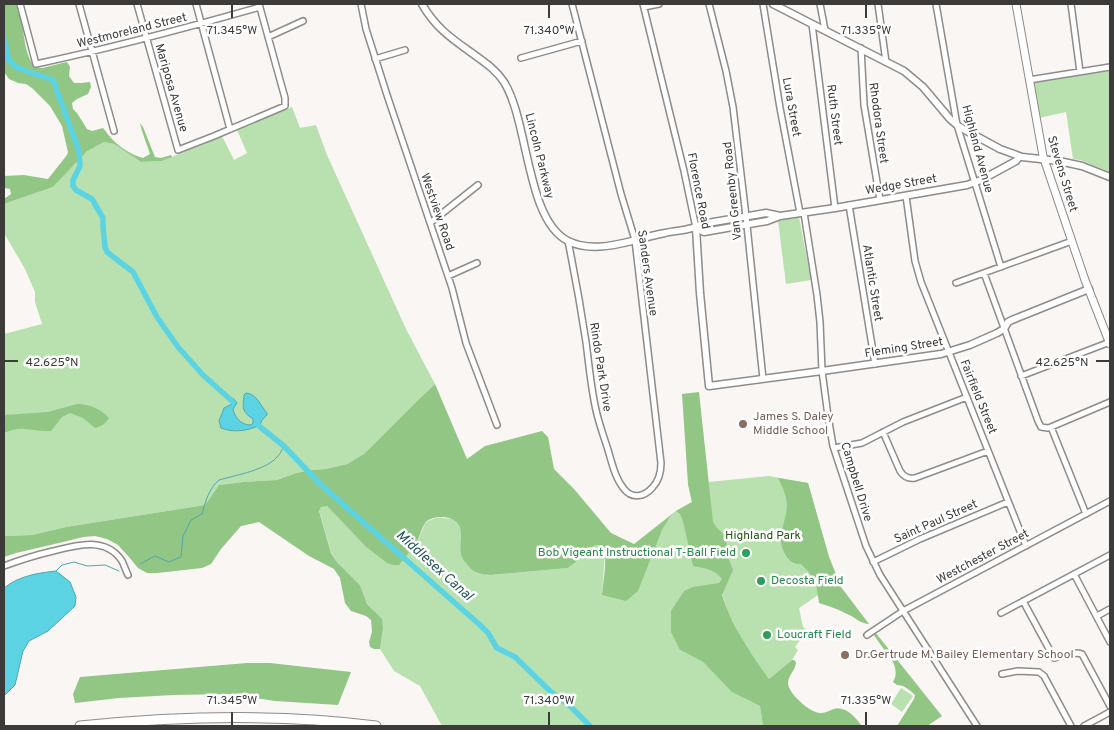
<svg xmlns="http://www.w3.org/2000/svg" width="1114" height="730" viewBox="0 0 1114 730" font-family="Overpass,sans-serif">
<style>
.green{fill:#b9e1af}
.forest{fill:#92c684}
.water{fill:#5cd3e2;stroke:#52a5b0}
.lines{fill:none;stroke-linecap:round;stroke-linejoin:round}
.stream{stroke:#52a5b0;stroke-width:1}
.canal{stroke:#5cd3e2;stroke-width:5.5}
.minor-casing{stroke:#8e8b89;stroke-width:8}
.tertiary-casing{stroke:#8e8b89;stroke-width:9}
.secondary-casing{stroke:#8e8b89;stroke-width:9}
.motorway-casing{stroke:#8e8b89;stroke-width:11}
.minor{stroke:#fff;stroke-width:5}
.tertiary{stroke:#fff;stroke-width:6}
.secondary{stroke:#fff;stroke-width:7}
.motorway{stroke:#fff;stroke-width:9}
.ticks{fill:none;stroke:#3c3b3a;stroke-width:2}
.education-dot{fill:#8d6e63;stroke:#fff;stroke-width:2}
.leisure-dot{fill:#2e9e5b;stroke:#fff;stroke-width:2}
.labels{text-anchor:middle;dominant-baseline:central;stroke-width:5;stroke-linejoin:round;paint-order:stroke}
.street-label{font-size:12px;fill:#3c3b3a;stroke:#fff}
.education-label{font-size:12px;fill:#785e54;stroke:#fff;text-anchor:start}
.park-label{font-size:12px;fill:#215311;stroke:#fff}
.leisure-label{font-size:12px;fill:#27864d;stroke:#fff;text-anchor:start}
.water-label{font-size:14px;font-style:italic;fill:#23565d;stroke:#fff}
.ticks-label{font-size:12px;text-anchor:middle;fill:#3c3b3a;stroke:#fff;stroke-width:5;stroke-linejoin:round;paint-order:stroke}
</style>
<rect width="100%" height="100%" fill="#f9f6f4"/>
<path class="green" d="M1110 71V172L1080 160 1073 159 1066 112 1039 118 1033 83Z
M292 107 300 128 316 125 327 155 406 329 435 384 418 400 364 454 347 464 326 469 311 470 296 473 277 480 243 482 219 485 205 505 66 527 32 535 4 536V334L42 324 35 302V292L25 269 4 233V204L53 187 87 150 104 142 114 144 141 162 162 161 222 136 234 160 247 153 237 130Z
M799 217 811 280 786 284 778 221Z
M769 476 808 483 829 557 839 581 799 608 803 627 807 630 795 647 798 650 792 660 769 679 743 642 727 610 721 590 680 650 703 662 733 692 760 706 763 726H442L420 686 394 671 380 649 383 629 373 610 367 604 360 585 336 561 331 552 319 510 321 506H327L365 546 393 565 399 564 416 544 425 524 428 521 436 518H444L453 519 458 523 461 531V540L478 573 490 575 568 568 582 557 588 548 597 545 603 547 605 553 602 595 662 530 671 516 676 511 692 502 688 484Z
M901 688 913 696 902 712 891 704Z"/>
<path class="forest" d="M4 4H16C17 9 19 14 21 20 25 36 24 54 35 67L42 68 67 62 70 67 69 76 74 83H81L90 82 91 87 88 94 77 99 72 103 73 109 77 113 87 129 92 131 103 128C106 131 108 135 111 138 119 147 132 155 143 158L150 154 142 131 140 123 143 127 155 157 161 158 171 155 172 157 162 161 141 162 114 144 104 142 87 151 53 187 4 204V199L11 194 10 189 4 188V176L24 175 48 179 67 155 68 152 62 126 50 106 32 88 26 84 18 83 9 79 4 72Z
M435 384 467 459 485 446 542 431 548 437 554 469 574 489 611 533 634 544 676 511 692 502 688 484 682 394 699 392 713 522 717 528 726 536 728 557 733 570 722 595C732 627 750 652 769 679L792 660H794L796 662C796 670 788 675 788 683 788 693 810 713 820 713 828 714 833 706 842 709 851 711 857 720 862 726H763L760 706 732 692 703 662 680 650 671 632V611L684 591 693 587 719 583 722 579C714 569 704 568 693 566L683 521 680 514 676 511 671 516 662 530 638 591 626 601 602 595C603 580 608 561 603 547L597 545 588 548 582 557 568 568 490 575C480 574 473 573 467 564 464 561 462 558 461 554 459 544 464 533 458 524 453 515 433 515 426 522 421 528 420 537 416 543 411 551 404 558 399 565H393L387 563 365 546 327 506 321 507 319 511 331 553 336 561 360 585 367 604 382 619 383 629 380 649H374L370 647 369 642 372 632 371 620 366 616 351 611 345 603 340 578 334 569 309 556 259 522 241 526 221 549 211 564 202 568 157 573H147L138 568 129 557 118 545 107 539 95 536 83 537 63 542 16 553 4 557V536L32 535 66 527 205 505 219 485 243 482 277 480 296 473 311 470 326 469 347 464 364 454 418 400Z
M77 404C89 404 101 409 109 418 107 422 101 427 95 428L83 418 70 413 62 417 51 431C33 432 22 424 4 433V415L48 412Z
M778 478 808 483 829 557 841 587 869 624C861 624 855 617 847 614 838 609 828 606 819 603L816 583 808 571 801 564C793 564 789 561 785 554 775 538 787 521 787 504 786 494 782 486 778 478Z
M875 632 942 716 927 726H897L914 699 915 695C910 690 904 685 897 685L893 682C897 676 896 668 893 662L873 634Z
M247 663H270L351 672 338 705 275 701 229 694 173 695 119 698 75 703 73 694 80 677Z"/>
<path class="water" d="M246 393C257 394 260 405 267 413V415L262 420 260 425C248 431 234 433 221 428L219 421 224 408 232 404 233 398 237 403 233 409C235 418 241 425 251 425L253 423V419C241 411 243 408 244 395Z
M56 571 70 582 76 597 75 606 48 631 29 641 23 651 15 685 4 696V588C19 576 37 573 56 571Z"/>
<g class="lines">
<path class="stream" d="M140 564 155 556 169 562 181 557 183 536 191 520 202 514C205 503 209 488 219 480 236 475 267 470 278 456 281 453 282 449 284 446
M56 571 62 565 74 562 87 566 105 565 119 571"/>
<path class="canal" d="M4 37 9 61 18 68 53 80 79 151 80 166 73 180V186L76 190 92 199 103 218V227L105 247 107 252 133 272 157 317 178 347 203 375 232 401
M259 426 284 446 320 484 480 625 488 633 497 648 515 657 551 692 570 706 590 726"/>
<defs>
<path id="minor" d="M20 4 36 64C112 48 186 28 260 7
M79 4 114 131
M137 4 178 150 214 136 285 106V98L259 4
M196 4 230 129
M361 4 366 29 387 95 452 288 466 343 497 425
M643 4 684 171 696 228
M709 4 726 71 733 107 746 216 763 379
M763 4 780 108 800 213
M820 4 825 30
M878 4 886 62
M936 4 957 125 1001 267
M1071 4 1080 72
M644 7 659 4
M812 24 835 208
M268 37 303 21
M861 48 864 105 880 200
M521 58 582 41
M375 59 405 50
M1029 80 1110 67
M906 196 915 261 921 282 1026 546
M849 205 875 364
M804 213 817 295 820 322 822 371 828 416 833 446 866 546 880 575 977 726
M430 223 478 185
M568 241C575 275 581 309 586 342 589 365 591 388 596 410 599 424 604 437 608 450 612 463 615 478 624 489 632 499 644 497 652 488 659 481 661 473 661 463L635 240 621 194 572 4
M984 273 1038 421 1041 427 1048 428 1051 427 1086 514
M448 276 477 263
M956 283 1072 241
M1021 376 1110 342
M1051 427 1110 402
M883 432 900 471C904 477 908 479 915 478L988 451
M834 448 862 443 903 422 967 397
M873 562 920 539 1008 502
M4 566C20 560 36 555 53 551 76 545 106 536 122 561 124 565 126 571 128 575
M1074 574 1110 642
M1023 601 1054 658C1063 656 1073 651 1082 654L1110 706
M1001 613 1110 555
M1097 616 1110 609
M867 635 903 611 1110 501
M1002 674 1018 671 1039 672 1044 676 1071 726
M1084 726 1110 712"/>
<path id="tertiary" d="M422 4C436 29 454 40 476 56 487 64 497 71 504 82 529 122 526 220 568 241 588 251 612 246 632 241 643 238 654 235 665 233 677 230 691 231 702 224L766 213 780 216
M773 4 904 71 923 87 950 119 957 125 965 130 1000 149 1022 157 1059 161 1082 166 1110 177
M696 228 700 293 709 386 822 371 941 354 970 345 997 333 1004 329 1008 322 1012 320 1089 289
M696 228 704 232 767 221 780 216 835 208 967 185 981 180 1016 161 1019 157"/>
<path id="secondary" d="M1016 4 1043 156 1085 280 1110 344"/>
<path id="motorway" d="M80 726C179 716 277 713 376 726"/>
</defs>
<use href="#minor" class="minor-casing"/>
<use href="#tertiary" class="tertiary-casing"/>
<use href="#secondary" class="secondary-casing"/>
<use href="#motorway" class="motorway-casing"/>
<use href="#minor" class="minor"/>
<use href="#tertiary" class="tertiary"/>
<use href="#secondary" class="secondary"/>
<use href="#motorway" class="motorway"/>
</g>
<path class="ticks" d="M232 5V18M549 5V18M866 5V18M5 361H18M1096 361H1109M232 712V725M549 712V725M866 712V725"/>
<g class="education-dot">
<circle cx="743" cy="424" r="5"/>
<circle cx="845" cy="655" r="5"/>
</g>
<g class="leisure-dot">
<circle cx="746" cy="553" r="5"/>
<circle cx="761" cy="581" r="5"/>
<circle cx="767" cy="635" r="5"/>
</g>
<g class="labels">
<g class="street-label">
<text transform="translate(132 31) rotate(-14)">Westmoreland Street</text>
<text transform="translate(171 88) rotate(74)">Mariposa Avenue</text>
<text transform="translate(791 107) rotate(80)">Lura Street</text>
<text transform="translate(834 115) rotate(83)">Ruth Street</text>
<text transform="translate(878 123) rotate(82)">Rhodora Street</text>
<text transform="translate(977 149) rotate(75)">Highland Avenue</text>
<text transform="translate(539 156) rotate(76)">Lincoln Parkway</text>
<text transform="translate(1062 174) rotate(73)">Stevens Street</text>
<text transform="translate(901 185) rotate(-10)">Wedge Street</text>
<text transform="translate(698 191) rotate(79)">Florence Road</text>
<text transform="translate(733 191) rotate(-96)">Van Greenby Road</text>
<text transform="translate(437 212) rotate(71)">Westview Road</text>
<text transform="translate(647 273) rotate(82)">Sanders Avenue</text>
<text transform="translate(872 283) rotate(81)">Atlantic Street</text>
<text transform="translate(904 348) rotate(-9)">Fleming Street</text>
<text transform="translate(600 367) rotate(81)">Rindo Park Drive</text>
<text transform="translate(978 397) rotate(68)">Fairfield Street</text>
<text transform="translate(856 482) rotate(73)">Campbell Drive</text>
<text transform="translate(936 522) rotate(-24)">Saint Paul Street</text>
<text transform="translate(983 557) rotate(-28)">Westchester Street</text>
</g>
<g class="education-label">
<text x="753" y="417">James S. Daley<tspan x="753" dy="14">Middle School</tspan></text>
<text x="855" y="655">Dr.Gertrude M. Bailey Elementary School</text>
</g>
<g class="park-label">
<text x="763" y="536">Highland Park</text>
</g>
<g class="leisure-label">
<text x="736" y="553" text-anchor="end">Bob Vigeant Instructional T-Ball Field</text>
<text x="771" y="581">Decosta Field</text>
<text x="777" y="635">Loucraft Field</text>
</g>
<g class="water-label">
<text transform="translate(434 566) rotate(42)">Middlesex Canal</text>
</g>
</g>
<g class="ticks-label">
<text x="232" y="34">71.345°W</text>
<text x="549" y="34">71.340°W</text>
<text x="866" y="34">71.335°W</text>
<text x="52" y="366">42.625°N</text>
<text x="1062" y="366">42.625°N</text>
<text x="232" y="704">71.345°W</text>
<text x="549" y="704">71.340°W</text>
<text x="866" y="704">71.335°W</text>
</g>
<rect width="1114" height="730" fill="none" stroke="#3c3b3a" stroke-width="10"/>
</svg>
